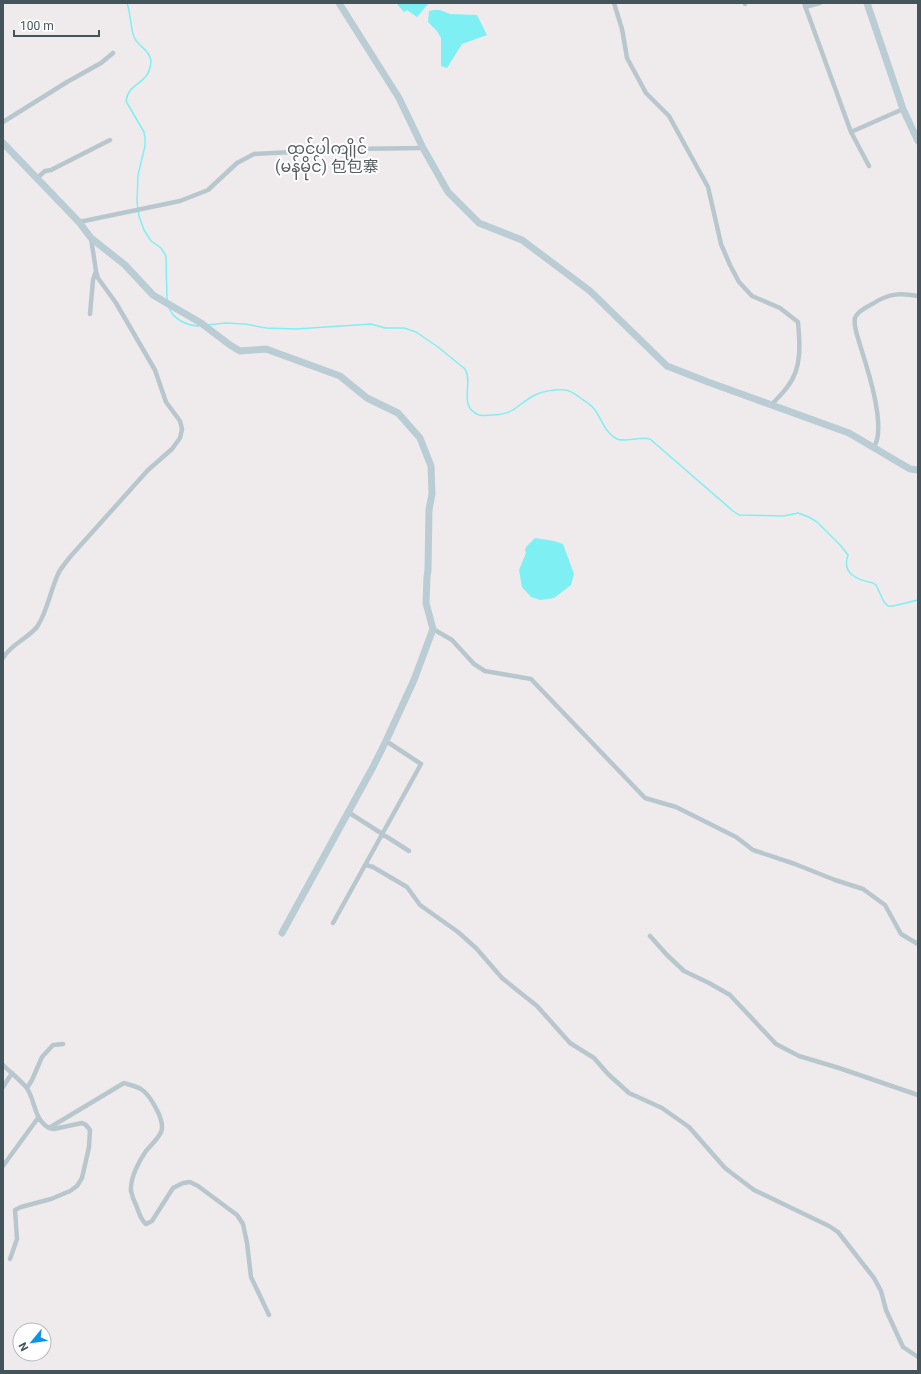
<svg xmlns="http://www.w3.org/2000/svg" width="921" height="1374" viewBox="0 0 921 1374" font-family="Roboto,'Noto Sans SC','Noto Sans Myanmar',sans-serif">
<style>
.water{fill:#7eeff2}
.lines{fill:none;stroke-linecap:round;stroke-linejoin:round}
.stream{stroke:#7eeff2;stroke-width:1.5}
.street{stroke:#b8c7cd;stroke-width:4.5}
.secondary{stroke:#baccd4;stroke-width:7}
.labels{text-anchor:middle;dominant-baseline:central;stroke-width:4;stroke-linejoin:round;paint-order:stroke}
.quarter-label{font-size:16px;fill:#585e61;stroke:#fff}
</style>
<rect width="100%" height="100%" fill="#efebec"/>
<path class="water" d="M396 3H429L417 17 407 10 404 12Z
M434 10H440L450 14 477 15 487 35 462 44 447 68 441 66V38L437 31 428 22 429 11Z
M535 538 554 541 563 544 574 574 571 585 554 598 540 600 531 597 522 587 519 570 526 553 525 550 526 547Z"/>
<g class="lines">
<path class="stream" d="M127 3C131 14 130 26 134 37 138 46 147 49 150 57 152 62 150 70 147 75 140 85 128 86 126 101L144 132 145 138V146L138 175 137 202 139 216 144 230 151 241 161 248 166 256 167 300
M169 307C172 319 188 326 199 326
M207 325 225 323 245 324 266 328 296 329 371 324 385 328H404L416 332 438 347 465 369C474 383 457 406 479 415 483 416 488 415 492 415 515 415 517 404 535 395 543 391 556 389 565 390 570 390 575 394 579 397 584 401 591 404 595 410 602 420 605 433 617 439 626 443 639 436 650 439L733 511 739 515 784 516 798 513 809 517 817 522 841 546 848 555C841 574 858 580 873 583L876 585 884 602 888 606H893L918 600"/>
<path class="street" d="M614 3 622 29 627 58 646 93 669 116 708 187 721 244 730 265 739 282 752 296 780 308 798 322C800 344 802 368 788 386 783 393 777 399 771 405
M745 3V4
M804 3 851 132 869 166
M805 7 820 3
M3 122 67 82 101 63 113 53
M851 132 903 109
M37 178 45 171 51 170 110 140
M79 222 180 201 208 190 237 163 254 154 349 149 423 148
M90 314 93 280 96 271
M874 447C887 427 867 367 860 345 858 337 853 326 855 318 857 311 868 306 874 303 889 293 901 293 918 296
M433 629 452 640 474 664 485 671 531 679 645 798 676 807 736 837 753 850 795 864 835 880 863 889 885 905 901 934 918 944
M3 658C11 644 27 639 37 627 48 611 50 590 59 572 62 567 66 562 70 557L148 470 172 449 180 438 182 429 180 421 166 402 155 370 116 303 98 278 96 271 91 238
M348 812 409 851
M366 865 373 867 407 887 420 905 458 932 476 948 502 978 537 1006 570 1043 594 1058 608 1074 629 1093 662 1108 689 1127 725 1168 754 1190 829 1226 838 1232 874 1278 881 1291 886 1310 903 1347 918 1357
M333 923 421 764 386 741
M650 936 667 955 684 971 709 983 730 995 776 1044 799 1056 839 1068 918 1095
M3 1065C10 1072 19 1079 26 1087 36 1100 33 1119 49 1128L124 1083C129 1085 136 1086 141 1089 150 1095 166 1121 161 1132 158 1139 151 1145 146 1151 139 1161 130 1178 131 1191 132 1196 134 1201 136 1205 139 1212 140 1219 146 1224L152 1221 173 1188 183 1183 190 1182 198 1186 237 1215 243 1224 247 1243 251 1277 269 1315
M3 1087 12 1073
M27 1088 32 1080 42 1057 53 1045 63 1044
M3 1166 38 1118
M10 1259 17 1239 15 1210 21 1207 51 1199 70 1191 77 1186 82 1178 89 1147 90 1130 86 1125 82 1123 54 1129 49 1128"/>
<path class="secondary" d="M339 3 399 98 423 148 448 192 479 223 522 240 590 291 667 366 708 382 849 433 910 469 918 470
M867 3 903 109 918 141
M3 143 79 222 91 238 125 265 153 295 201 323 230 345 240 351 266 349 340 376 367 398 398 413 420 438 431 466 432 494 429 510 428 570 427 577 426 603 433 629 414 680 386 741 373 767 282 933"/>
</g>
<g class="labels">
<g class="quarter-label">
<text x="327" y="148">ထင်ပါကျိုင်<tspan x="327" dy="18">(မန်မိုင်) 包包寨</tspan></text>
</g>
</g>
<rect width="921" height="1374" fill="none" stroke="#43545a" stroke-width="8"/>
<g transform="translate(32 1342) rotate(241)"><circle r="19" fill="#ffffff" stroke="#b4bbbd"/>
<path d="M0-3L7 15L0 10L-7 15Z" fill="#0b95e9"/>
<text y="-6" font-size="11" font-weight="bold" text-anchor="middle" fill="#43545a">N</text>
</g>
<path d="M14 30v6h85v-6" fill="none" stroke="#43545a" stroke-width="2"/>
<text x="20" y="30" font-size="12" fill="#43545a" stroke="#ffffff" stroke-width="3" paint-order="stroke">100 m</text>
</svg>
